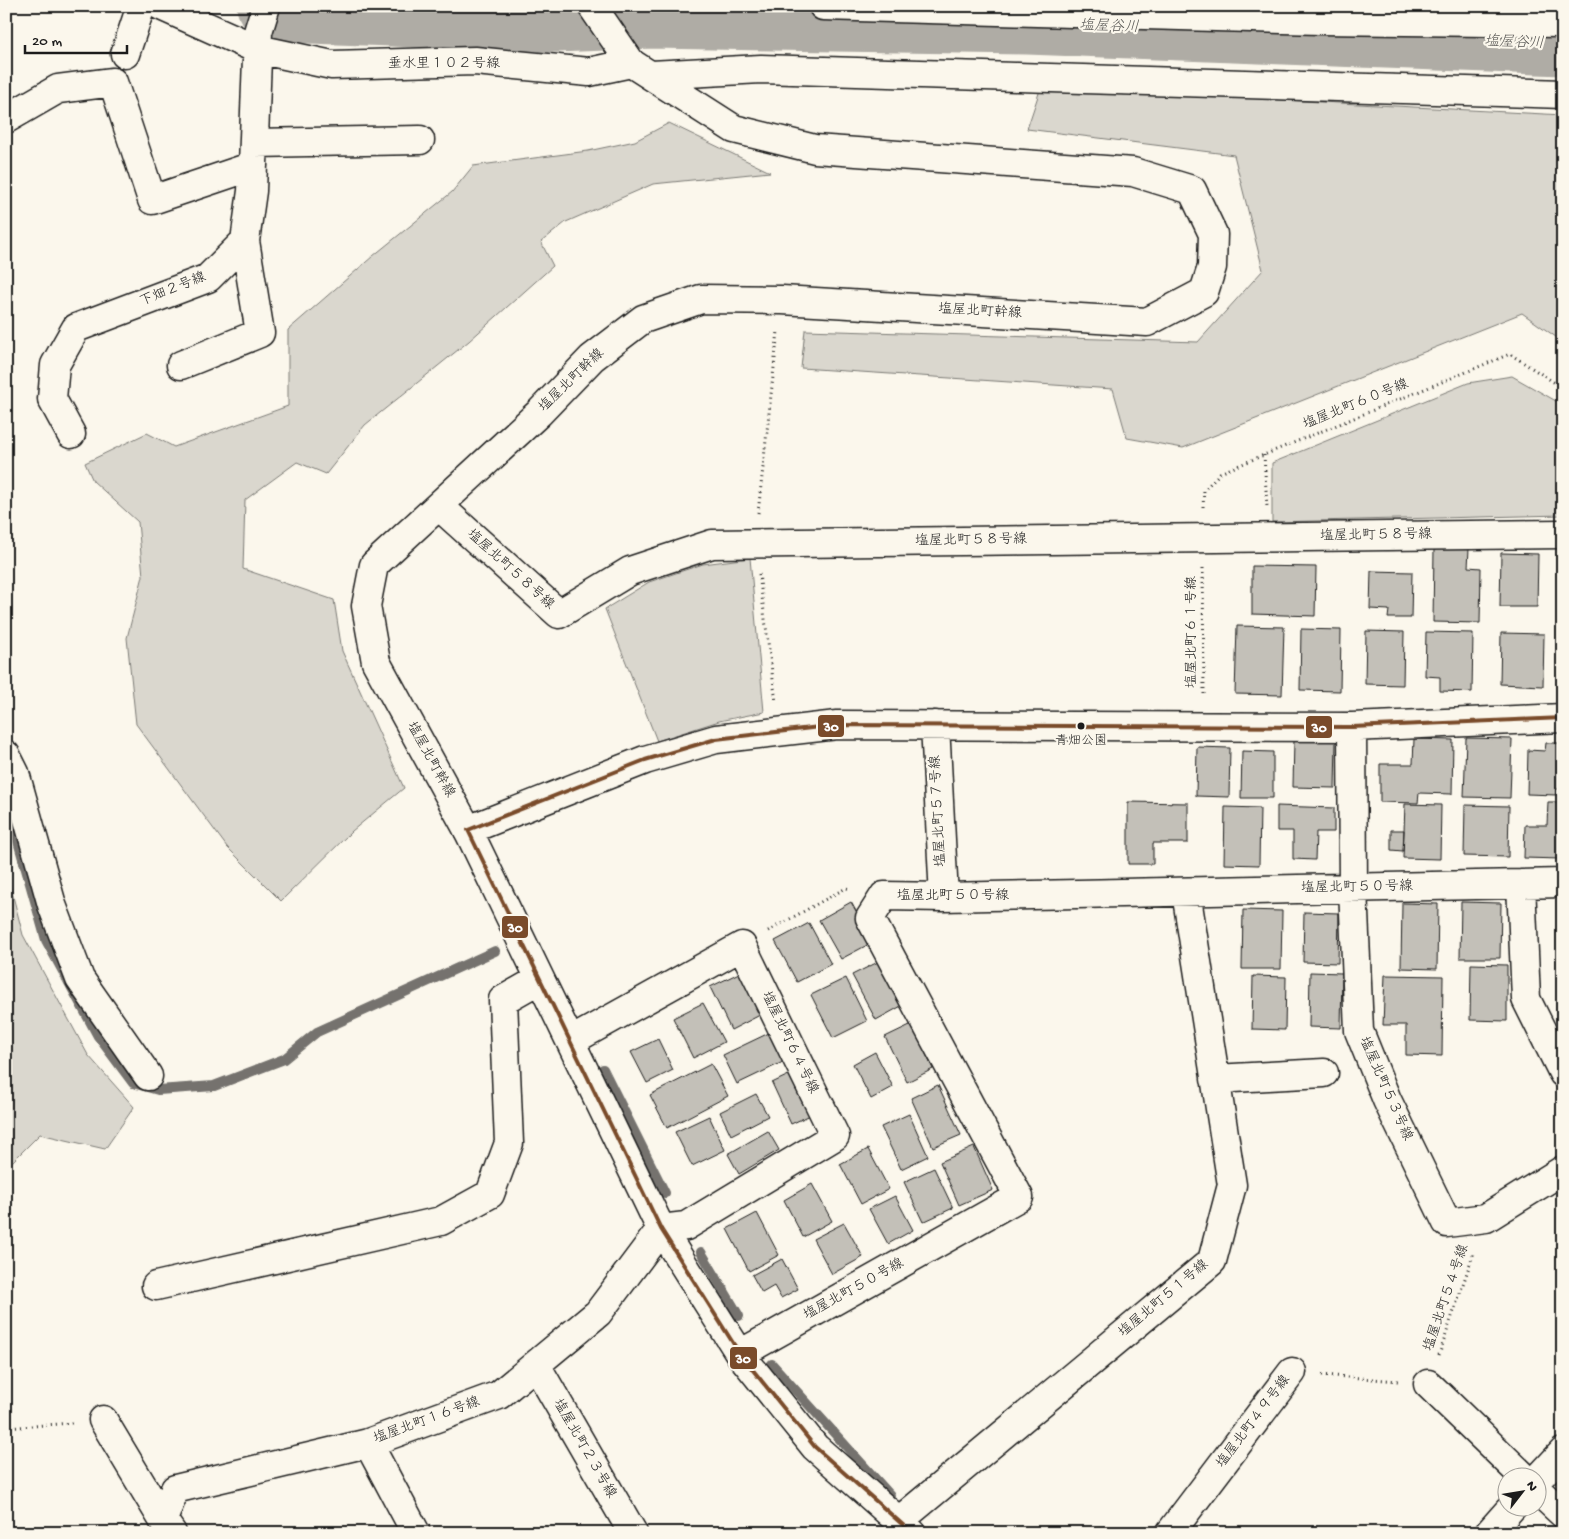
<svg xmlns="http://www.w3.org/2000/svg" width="1569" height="1539" viewBox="0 0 1569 1539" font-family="'Gochi Hand','Klee One',sans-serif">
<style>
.green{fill:#dad7ce;stroke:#7b7a75}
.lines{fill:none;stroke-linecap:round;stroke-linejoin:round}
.stream{stroke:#74726e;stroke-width:10}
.river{stroke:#afaca5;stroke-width:61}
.building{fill:#c3c0b8;stroke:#1c1c1c}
.street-casing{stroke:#1c1c1c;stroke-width:31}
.secondary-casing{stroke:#1c1c1c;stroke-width:31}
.path{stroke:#1c1c1c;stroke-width:3;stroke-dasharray:1 4;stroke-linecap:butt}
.street{stroke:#fbf7ec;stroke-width:28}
.secondary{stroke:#fbf7ec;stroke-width:28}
.bus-1-casing{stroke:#fbf7ec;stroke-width:8}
.bus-1{stroke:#7a4b2a;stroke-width:4}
.bus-dot{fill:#1c1c1c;stroke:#fbf7ec;stroke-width:2}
.labels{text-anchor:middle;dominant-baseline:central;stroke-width:4.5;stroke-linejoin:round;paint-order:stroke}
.bus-label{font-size:13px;fill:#1c1c1c;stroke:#fbf7ec}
.street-label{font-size:14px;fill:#1c1c1c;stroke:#fbf7ec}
.water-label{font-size:15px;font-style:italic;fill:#575653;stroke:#fbf7ec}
.line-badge{stroke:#fbf7ec;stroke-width:2}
.badge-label{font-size:14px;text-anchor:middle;font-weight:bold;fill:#fff}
</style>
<rect width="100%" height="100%" fill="#fbf7ec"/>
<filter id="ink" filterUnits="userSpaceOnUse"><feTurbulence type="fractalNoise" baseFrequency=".02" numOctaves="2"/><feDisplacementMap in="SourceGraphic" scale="10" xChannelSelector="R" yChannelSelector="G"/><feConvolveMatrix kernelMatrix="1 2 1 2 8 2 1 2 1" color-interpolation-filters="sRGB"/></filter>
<g filter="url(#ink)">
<path class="green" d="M1041 87 1563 115V342L1522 313 1183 448 1127 438 1113 389 801 368 805 330 1198 342 1263 270 1234 155 1027 129Z
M669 123 770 172 653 184 566 222 541 242 553 266 469 341 365 425 326 474 297 462 245 500 243 569 334 600 342 651 404 788 352 831 281 901 227 847 136 724 127 638 143 576 138 522 93 481 85 463 147 433 174 447 288 406V330L373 256 452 192 473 166 588 151 635 141Z
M1512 376 1563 405V515L1272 522V463L1468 383Z
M750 558 764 712 719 721 657 741 605 609 649 582 703 564Z
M6 869 23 935 88 1055 134 1107 105 1149 40 1134 6 1168Z"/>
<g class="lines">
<path class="stream" d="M6 799 46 940 98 1036 133 1083 158 1090 214 1086 284 1059 317 1032 495 951
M603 1069 665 1193
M701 1252 739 1316
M772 1364 890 1495"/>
<path class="river" d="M267 6 282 12 556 22 653 18 1028 24 1563 45"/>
</g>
<path class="building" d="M1434 549H1469L1468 567 1481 568 1480 623 1433 622Z
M1501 553 1538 554 1537 607H1500Z
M1562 560H1563V615H1561Z
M1252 566 1316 567 1315 616 1252 614Z
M1371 571 1412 572 1411 618H1388L1389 610 1370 609Z
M1237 626 1284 627 1282 695 1235 694Z
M1301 629 1341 630 1340 691 1300 690Z
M1366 631 1404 632 1403 685 1365 684Z
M1426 632 1473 633 1472 692 1440 691V677L1425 676Z
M1501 633 1544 634 1543 686 1500 684Z
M1466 738 1512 739 1510 798 1464 797Z
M1414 739 1453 740 1452 794 1419 793 1418 803 1380 802V764H1413Z
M1294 740 1336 741 1335 788 1293 787Z
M1546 743H1563V789H1556V795L1527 794 1528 750 1545 751Z
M1197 747 1230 748 1229 797 1196 796Z
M1242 751 1273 752V798H1241Z
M1128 802 1188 803V843H1153V864H1128Z
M1548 802H1563V856H1560V859L1524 858 1525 825H1547Z
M1405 804 1441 805 1440 859 1403 858Z
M1465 805 1509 806 1508 857 1464 856Z
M1277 806 1334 808V832H1316L1315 860 1293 859V831H1277Z
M1225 807 1260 808 1259 865 1224 864Z
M1391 830H1404L1403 851 1391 850Z
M851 902 873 942 841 959 819 920Z
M1461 902 1501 903 1500 958H1460Z
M1402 903 1438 904 1437 969 1401 968Z
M1243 910 1282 911 1281 969H1242Z
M1304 912 1339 913 1338 963 1303 962Z
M809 923 831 964 797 982 775 941Z
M882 960 905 1004 876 1020 852 975Z
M1471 964 1507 965V1021L1470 1020Z
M1310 972 1342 973 1341 1028 1309 1027Z
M739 973 760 1015 731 1030 710 987Z
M1385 975 1443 976 1442 1056 1406 1055V1025H1383Z
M1253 976 1286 977 1285 1030 1252 1029Z
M846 978 867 1021 833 1038 811 995Z
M703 1003 724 1042 693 1058 673 1018Z
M912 1024 933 1069 907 1082 885 1037Z
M769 1033 783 1062 737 1084 723 1055Z
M658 1039 673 1070 647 1083 631 1052Z
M875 1052 893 1087 871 1099 853 1064Z
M711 1064 728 1096 667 1128 650 1095Z
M797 1071 817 1112 791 1124 772 1083Z
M938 1085 961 1135 933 1147 911 1098Z
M756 1094 768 1116 731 1135 720 1112Z
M909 1114 928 1156 901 1169 881 1127Z
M709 1116 725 1150 692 1166 675 1132Z
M768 1131 779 1150 739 1174 728 1154Z
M974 1147 993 1190 959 1205 940 1162Z
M868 1149 889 1189 861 1204 840 1164Z
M934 1168 953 1208 923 1222 904 1182Z
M812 1184 832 1221 803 1237 784 1200Z
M895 1196 913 1230 888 1244 869 1209Z
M757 1213 779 1255 749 1271 727 1229Z
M844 1223 863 1257 832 1274 813 1239Z
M782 1259 798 1289 781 1298 774 1286 762 1293 752 1275Z"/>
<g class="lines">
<defs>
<path id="street" d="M161 6 257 49 332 65 475 61 589 72 631 63 592 6
M823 6 1320 20 1563 23
M125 54 141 6
M651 75 761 69 1563 94
M6 119 58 89 113 82 152 200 253 166
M254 143 420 140
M181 365 260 333 245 241
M71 434 52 399 55 365 76 328 208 278 245 241 252 191 258 32 266 6
M439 506 559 614 630 571 712 544 1563 534
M935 725 944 897
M1352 727 1353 888 1359 1031 1387 1100 1447 1223 1486 1218 1563 1170
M6 755 15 773 52 905 80 979 148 1076
M1521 884 1526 999 1563 1073
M1215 1079 1324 1073
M156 1286 441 1221 490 1194 509 1143 503 1000 540 979
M740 1354 1019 1197 870 918 884 896 944 897 1563 883
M536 1365 633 1533
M1428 1384 1523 1476
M103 1420 163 1520
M368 1443 416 1533
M1536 1481 1563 1452
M1536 1489 1563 1514
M899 1521 1212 1261 1232 1185 1186 892
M172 1533 163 1520 175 1489 368 1443 499 1395 598 1313 661 1229 686 1226 835 1136 742 946 571 1041
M912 1533 815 1447 740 1354 661 1229 468 830 645 760 716 739 837 725 1352 727 1563 718
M1170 1533 1292 1372
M1489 1533 1513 1506"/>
<path id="secondary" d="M468 830 376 662 366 606 374 565 539 413 592 358 643 319 701 299 782 300 1147 322 1204 292 1212 267 1213 234 1192 190 1133 172 815 149 734 129 631 63"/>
</defs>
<use href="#street" class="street-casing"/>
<use href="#secondary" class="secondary-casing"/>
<path class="path" d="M1264 455 1267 507
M1203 507 1204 490 1220 473 1510 354 1563 388
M758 513 778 331
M1203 568 1204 694
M759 574 776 702
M768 931 846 888 851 889
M1439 1355 1474 1252
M1322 1375 1398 1381
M6 1428 72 1423"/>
<use href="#street" class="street"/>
<use href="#secondary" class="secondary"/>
<defs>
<path id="bus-1" d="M912 1533 815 1447 740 1354 661 1229 468 830 645 760 716 739 837 725 1352 727 1563 718"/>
</defs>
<use href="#bus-1" class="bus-1-casing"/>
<use href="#bus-1" class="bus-1"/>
</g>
</g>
<circle class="bus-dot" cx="1081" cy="726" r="4.5"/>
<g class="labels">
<g class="bus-label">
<text x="1081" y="741">青畑公園</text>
</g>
<g class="street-label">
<text x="444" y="64">垂水里１０２号線</text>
<text transform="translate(173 290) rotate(-22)">下畑２号線</text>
<text transform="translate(980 312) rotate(3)">塩屋北町幹線</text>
<text transform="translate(572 381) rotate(-44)">塩屋北町幹線</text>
<text transform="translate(1356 405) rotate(-22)">塩屋北町６０号線</text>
<text transform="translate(1376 536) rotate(-1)">塩屋北町５８号線</text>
<text transform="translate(971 541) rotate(-1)">塩屋北町５８号線</text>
<text transform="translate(510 570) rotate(42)">塩屋北町５８号線</text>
<text transform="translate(1192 632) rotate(-90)">塩屋北町６１号線</text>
<text transform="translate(430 760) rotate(61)">塩屋北町幹線</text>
<text transform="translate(939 811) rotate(-93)">塩屋北町５７号線</text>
<text transform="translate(1357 888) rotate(-1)">塩屋北町５０号線</text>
<text x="953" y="896">塩屋北町５０号線</text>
<text transform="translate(789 1043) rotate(64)">塩屋北町６４号線</text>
<text transform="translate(1385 1089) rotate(66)">塩屋北町５３号線</text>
<text transform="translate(854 1290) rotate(-29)">塩屋北町５０号線</text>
<text transform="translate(1447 1298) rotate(-71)">塩屋北町５４号線</text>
<text transform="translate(1164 1299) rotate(-40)">塩屋北町５１号線</text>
<text transform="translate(427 1421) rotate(-20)">塩屋北町１６号線</text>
<text transform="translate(1254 1422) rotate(-53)">塩屋北町４９号線</text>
<text transform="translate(584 1449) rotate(60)">塩屋北町２３号線</text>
</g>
<g class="water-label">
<text transform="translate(1109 27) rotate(2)">塩屋谷川</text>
<text transform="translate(1514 43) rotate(2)">塩屋谷川</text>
</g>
</g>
<g class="line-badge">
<rect x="817" y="714" width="28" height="24" rx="5" fill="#7a4b2a"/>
<rect x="1305" y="715" width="28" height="24" rx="5" fill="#7a4b2a"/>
<rect x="501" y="915" width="28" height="24" rx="5" fill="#7a4b2a"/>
<rect x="729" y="1346" width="29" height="24" rx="5" fill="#7a4b2a"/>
</g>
<g class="badge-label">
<text x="831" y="731">30</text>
<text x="1319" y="732">30</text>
<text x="515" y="932">30</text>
<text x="743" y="1363">30</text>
</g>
<rect width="1569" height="1539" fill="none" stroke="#fbf7ec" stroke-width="25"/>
<rect x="12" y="12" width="1544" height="1514" fill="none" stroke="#1c1c1c" stroke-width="2" filter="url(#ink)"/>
<g transform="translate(1522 1492) rotate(59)"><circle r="24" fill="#fbf7ec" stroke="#a29f99"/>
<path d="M0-4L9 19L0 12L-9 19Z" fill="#1c1c1c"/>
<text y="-8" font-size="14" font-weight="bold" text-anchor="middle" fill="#1c1c1c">N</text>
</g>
<path d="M25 45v8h102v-8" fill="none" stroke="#1c1c1c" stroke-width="2.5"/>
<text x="32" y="45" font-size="15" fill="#1c1c1c" stroke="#fbf7ec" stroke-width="4" paint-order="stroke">20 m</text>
</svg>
